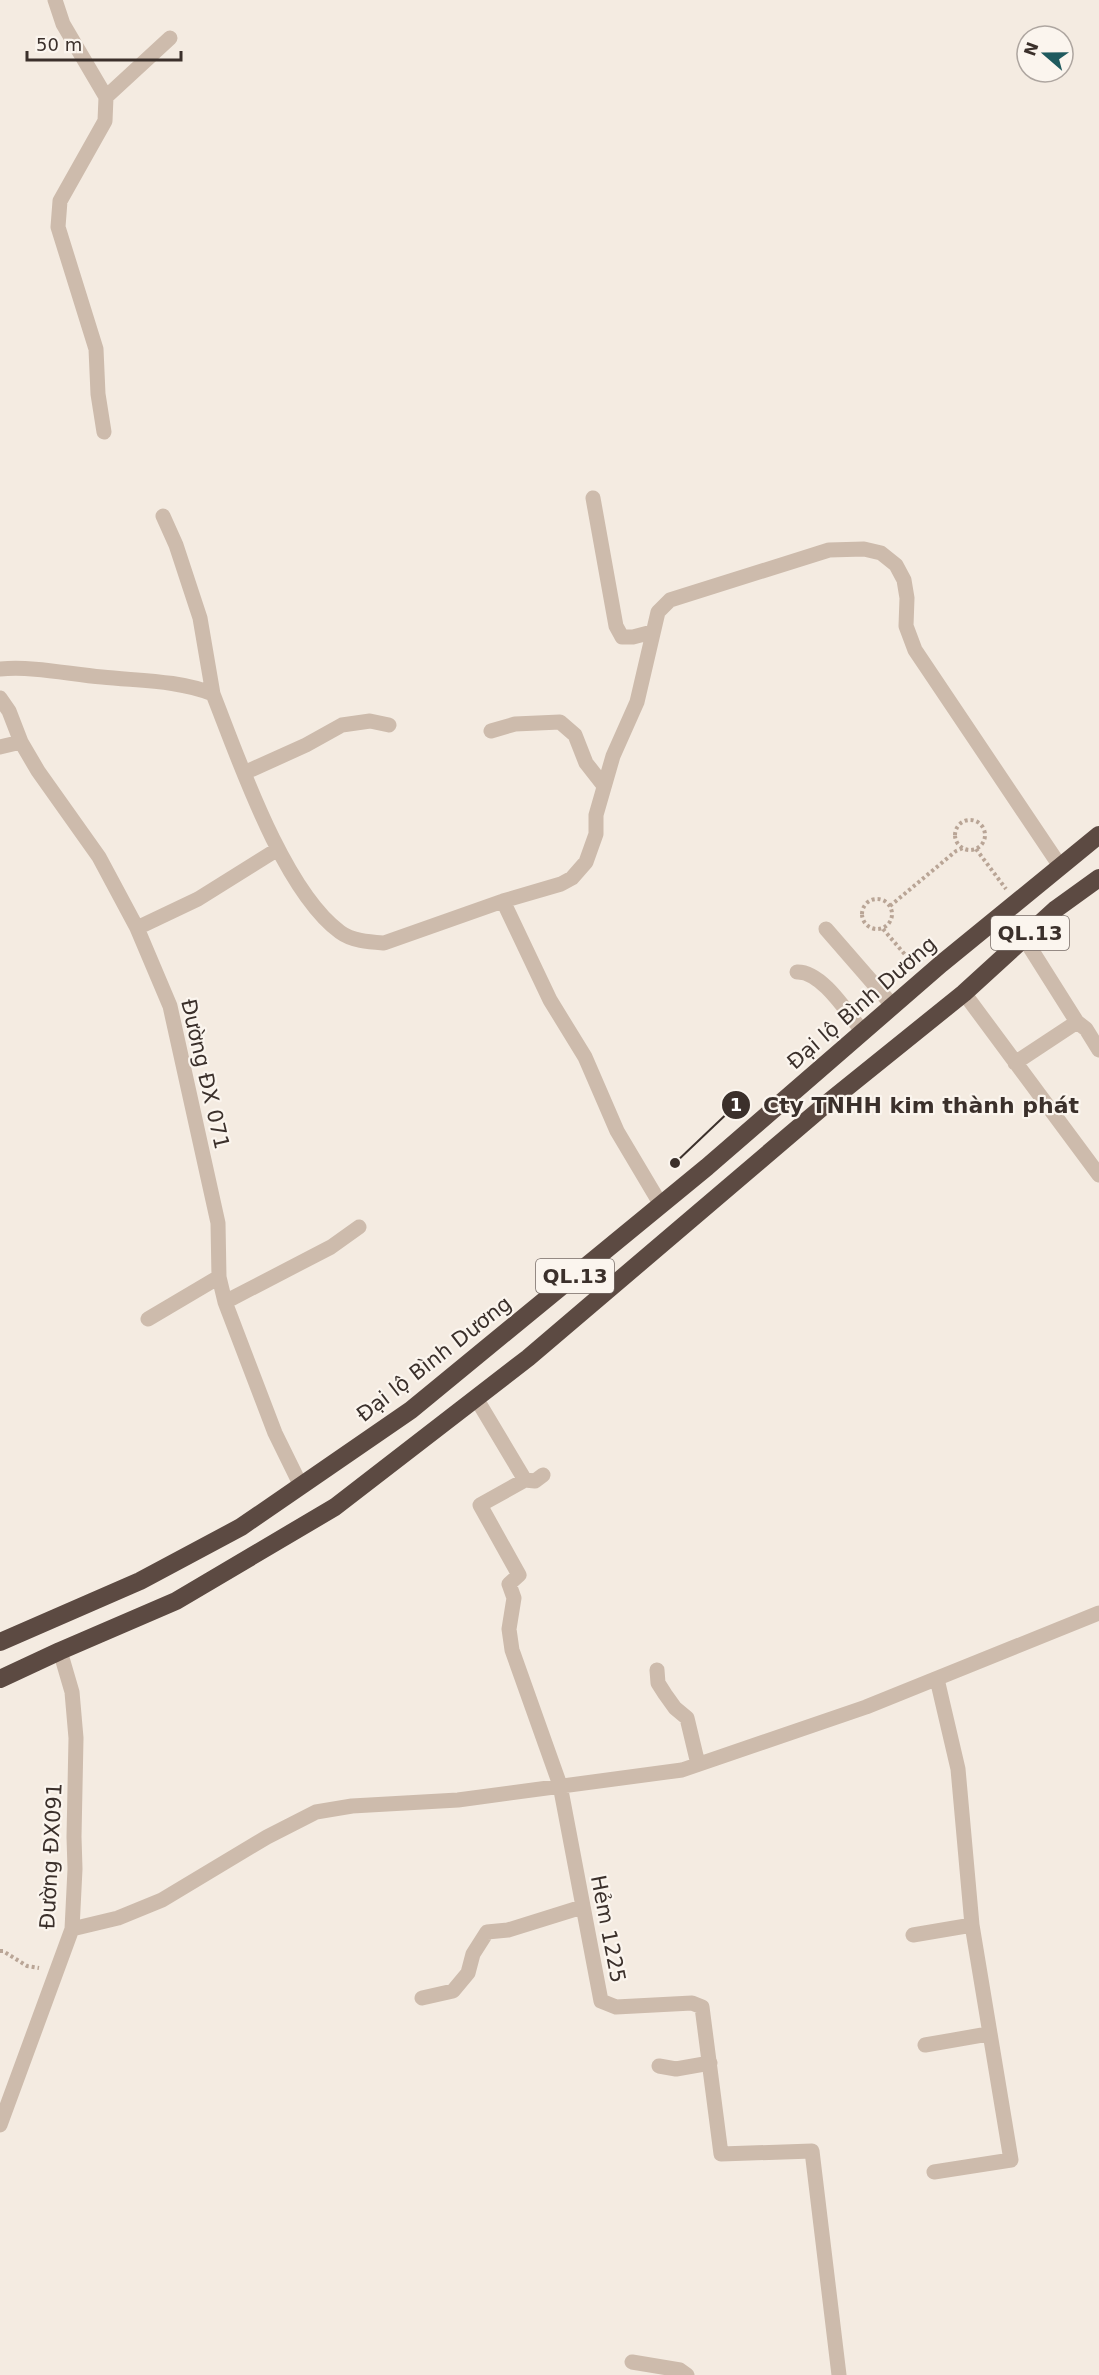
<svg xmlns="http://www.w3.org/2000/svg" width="1099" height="2375" viewBox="0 0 1099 2375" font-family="'DejaVu Sans',sans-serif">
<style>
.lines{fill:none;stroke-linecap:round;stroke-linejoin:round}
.path{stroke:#b9a596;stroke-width:4;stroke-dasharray:3 3;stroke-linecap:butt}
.minor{stroke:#cdbbac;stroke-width:15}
.highway{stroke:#5c4a42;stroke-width:18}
.labels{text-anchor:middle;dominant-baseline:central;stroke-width:4.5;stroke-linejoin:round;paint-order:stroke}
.shield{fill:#fbf5ee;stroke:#756b66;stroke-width:1.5}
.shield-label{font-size:20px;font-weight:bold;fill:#3b302b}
.street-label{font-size:21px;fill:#3b302b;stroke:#fbf5ee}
.leader{fill:none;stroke:#3b302b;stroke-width:2}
.callout-dot{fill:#3b302b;stroke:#fbf5ee;stroke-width:2}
.mark-label{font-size:18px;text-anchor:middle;font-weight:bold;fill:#fff}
.callout-label{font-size:22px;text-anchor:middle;font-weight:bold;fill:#3b302b;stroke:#fbf5ee;stroke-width:4.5;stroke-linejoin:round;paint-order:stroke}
</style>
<rect width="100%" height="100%" fill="#f4ebe1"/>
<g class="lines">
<path class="path" d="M955 835a15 15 0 1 1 30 0a15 15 0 1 1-30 0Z
M976 849 1006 889
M862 914a15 15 0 1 1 30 0a15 15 0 1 1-30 0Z
M890 906 956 851 963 848
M883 929 914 965
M0 1951H3L27 1966 39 1968"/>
<path class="minor" d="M55 0 63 24 106 97 105 121 60 201 58 227 96 349 98 394 104 432
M106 97 170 38
M593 498 616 626 622 637H633L652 632
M163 516 176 545 200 618 213 694
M0 669C34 666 68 674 102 677 139 681 178 680 213 694 239 760 283 890 340 932 352 941 369 942 384 943L503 901 561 884 572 878 586 862 596 834V815L613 756 637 702 658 612 670 600 829 550 864 549 881 553 896 565 904 580 907 598 906 626 915 650 1060 866
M0 698 9 711 21 742 38 771 99 857 137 928 170 1006 218 1223 219 1277 225 1302 275 1433 301 1486
M491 731 515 724 560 722 575 735 586 763 604 786
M0 747 21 742
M244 773 306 745 342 725 370 721 389 725
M503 901 550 1000 585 1057 617 1131 661 1205
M137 928 198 899 278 849
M826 929 893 1006
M1024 938 1077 1022
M797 972C822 971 848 1014 863 1032
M964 993 1099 1175
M1015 1063 1077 1022 1086 1029 1099 1050
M225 1302 331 1247 359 1227
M148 1319 219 1277
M476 1398 525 1480
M525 1480 480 1505 519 1575 509 1584 514 1598 509 1629 512 1650 560 1785 601 2001 616 2007 692 2003 702 2007 721 2154 812 2151 839 2375
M525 1480 535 1481 543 1475
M657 1670 658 1683 665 1694 675 1708 687 1718 698 1764
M72 1929 118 1918 162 1900 267 1837 316 1812 352 1806 458 1800 682 1770 866 1707 1099 1613
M913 1935 972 1925
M422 1998 453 1991 468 1973 473 1954 487 1932 508 1930 582 1907
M925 2045 988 2034
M659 2066 676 2069 710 2063
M0 2125 72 1929 75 1869 74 1837 76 1738 72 1692 60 1651
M934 2172 1011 2160 972 1925 958 1769 937 1679
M632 2362 680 2370 687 2375"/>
<path class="highway" d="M0 1642 140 1581 241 1527 411 1410 707 1167 941 964 1099 835
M0 1679 60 1651 176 1601 335 1507 528 1358 825 1105 964 993 1056 909 1099 878"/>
</g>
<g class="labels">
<g class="shield">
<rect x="991" y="916" width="78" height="34" rx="4.5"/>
<rect x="536" y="1259" width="78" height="34" rx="4.5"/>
</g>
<g class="shield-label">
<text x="1030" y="933">QL.13</text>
<text x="575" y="1276">QL.13</text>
</g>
<g class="street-label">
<text transform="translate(862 1003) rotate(-41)">Đại lộ Bình Dương</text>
<text transform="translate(205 1074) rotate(77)">Đường ĐX 071</text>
<text transform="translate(434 1359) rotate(-38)">Đại lộ Bình Dương</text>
<text transform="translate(51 1856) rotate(-87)">Đường ĐX091</text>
<text transform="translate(608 1929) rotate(79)">Hẻm 1225</text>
</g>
</g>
<path class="leader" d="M675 1163L736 1105"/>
<g class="callout-dot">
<circle cx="675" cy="1163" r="6"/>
<circle cx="736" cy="1105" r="15"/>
</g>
<g class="mark-label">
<text x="736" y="1111">1</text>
</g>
<g class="callout-label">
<text x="921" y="1113">Cty TNHH kim thành phát</text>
</g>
<g transform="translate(1045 54) rotate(290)"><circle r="28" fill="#fbf5ee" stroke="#aea6a0" stroke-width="1.5"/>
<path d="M0-4.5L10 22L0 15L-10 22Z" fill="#1f5a5e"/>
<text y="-9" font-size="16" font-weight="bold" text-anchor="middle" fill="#3b302b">N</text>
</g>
<path d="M27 51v9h154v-9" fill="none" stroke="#3b302b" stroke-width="3"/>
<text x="36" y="51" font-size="18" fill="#3b302b" stroke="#fbf5ee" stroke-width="4.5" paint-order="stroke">50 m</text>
</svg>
